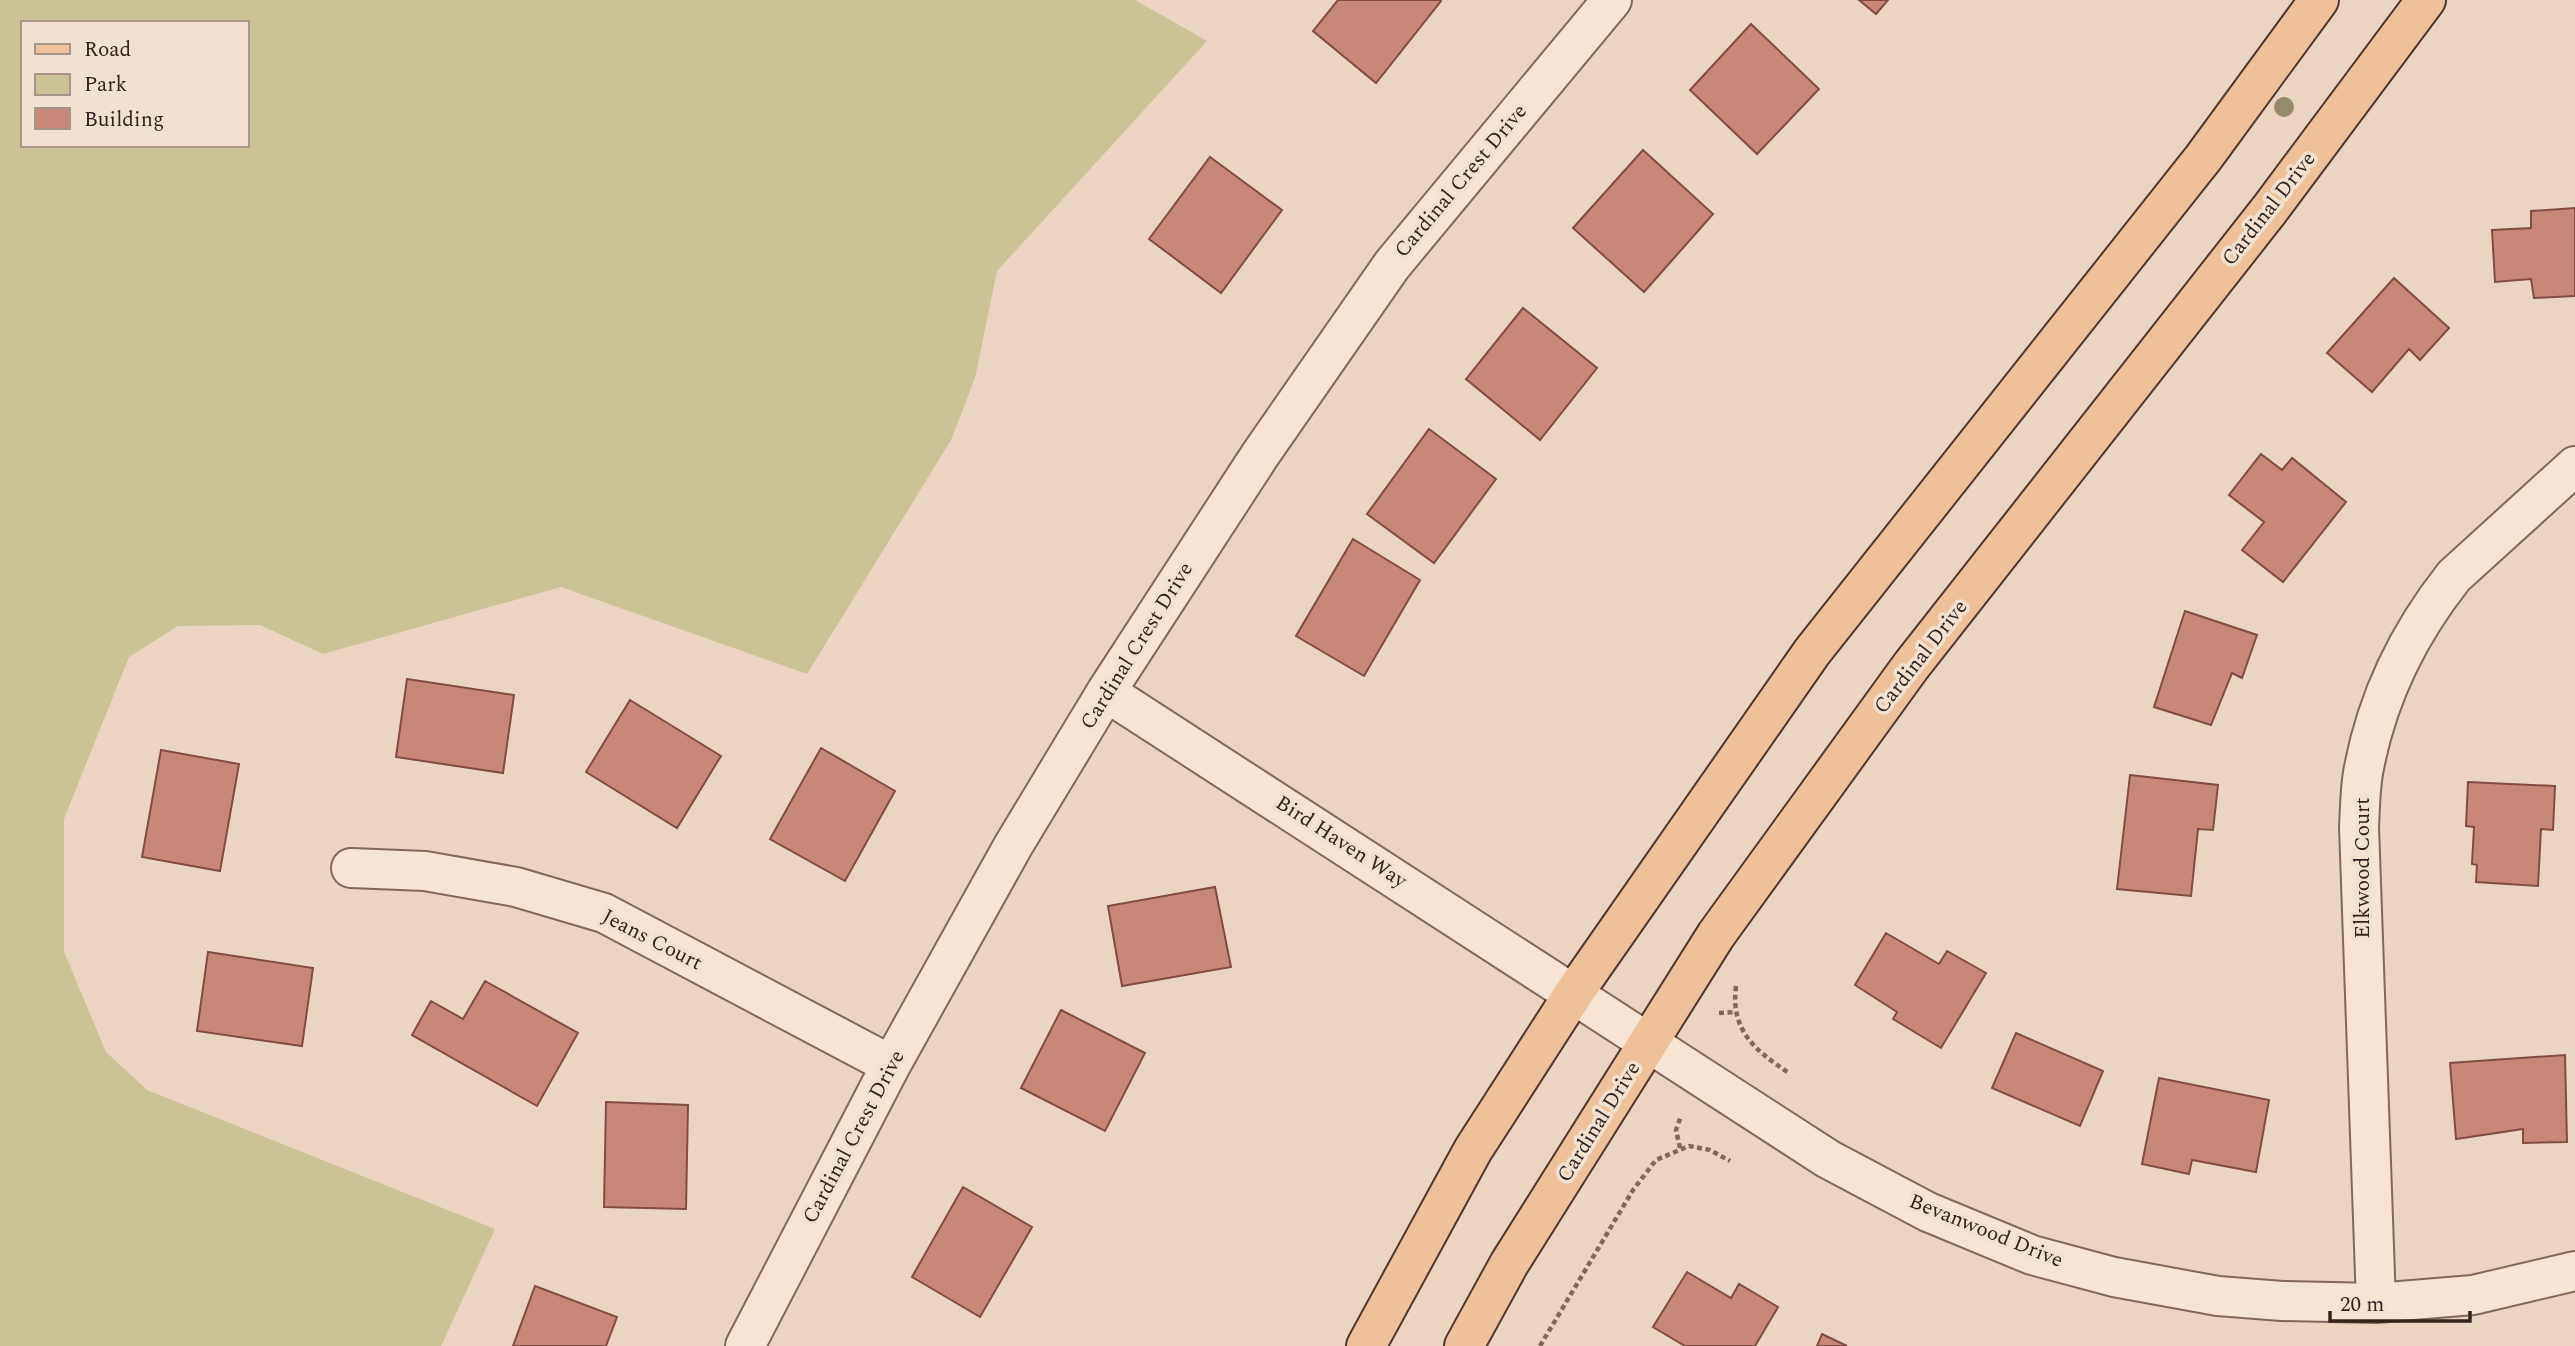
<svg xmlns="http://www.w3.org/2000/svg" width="2575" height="1346" viewBox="0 0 2575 1346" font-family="Spectral,serif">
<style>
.green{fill:#c9c395;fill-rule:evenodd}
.building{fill:#c88878;stroke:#824c40;stroke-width:2}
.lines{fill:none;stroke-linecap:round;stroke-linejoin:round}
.minor-casing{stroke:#846759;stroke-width:42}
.major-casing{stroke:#51362e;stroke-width:42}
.path{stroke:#846759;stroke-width:4.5;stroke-dasharray:5 3.5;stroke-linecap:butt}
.minor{stroke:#f7e4d3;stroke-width:38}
.major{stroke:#eec19a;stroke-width:38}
.tree{fill:#958c6b}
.labels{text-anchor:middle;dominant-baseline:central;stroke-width:7;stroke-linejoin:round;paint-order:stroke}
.street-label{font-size:21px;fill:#34231d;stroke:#f3e1d0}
</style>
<rect width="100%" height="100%" fill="#ebd5c1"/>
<path class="green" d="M0 0H1135L1207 41 997 271 975 378 951 440 807 674 561 587 323 654 260 625 178 626 129 657 64 819V952L106 1052 147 1090 495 1229 441 1346H0ZM23 23H247V145H23Z"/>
<path class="building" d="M1338 0H1440L1441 1 1376 83 1313 31Z
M1859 0H1888L1876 14Z
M1751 24 1819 89 1757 154 1690 90Z
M1643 150 1713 214 1644 292 1573 228Z
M1210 157 1282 210 1221 293 1149 239Z
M2575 208V296L2534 298 2531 279 2495 282 2492 230 2531 228V211Z
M2394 278 2449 328 2420 360 2409 349 2372 392 2327 353Z
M1523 308 1597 368 1540 440 1466 379Z
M1429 429 1496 479 1434 563 1367 514Z
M2261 454 2282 470 2292 458 2346 502 2283 582 2242 550 2264 522 2229 495Z
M1353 539 1420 580 1364 676 1296 636Z
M2185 611 2257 635 2242 678 2232 673 2211 725 2154 707Z
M407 679 514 695 503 773 396 757Z
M630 700 721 756 677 828 586 772Z
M821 748 895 791 845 881 770 839Z
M161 750 239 764 220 871 142 857Z
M2130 775 2218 785 2213 830 2198 829 2191 896 2117 889Z
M2468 782 2555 786 2553 830 2541 829 2538 886 2476 882 2477 865 2472 864 2474 827 2466 826Z
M1215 887 1231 967 1122 986 1108 906Z
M1886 933 1939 964 1947 951 1986 973 1941 1048 1893 1019 1897 1012 1855 985Z
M208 952 313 968 302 1046 197 1031Z
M485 981 578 1033 537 1106 412 1035 431 1001 463 1019Z
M1061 1010 1145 1053 1105 1131 1021 1088Z
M2016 1033 2103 1071 2080 1126 1992 1088Z
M2565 1055 2567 1142 2523 1143V1129L2456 1139 2450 1063Z
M2159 1078 2269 1100 2256 1172 2192 1160 2189 1174 2142 1164Z
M606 1102 688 1105 686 1209 604 1207Z
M963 1187 1032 1227 980 1317 912 1277Z
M1687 1272 1731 1298 1739 1284 1778 1307 1755 1346H1685L1653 1327Z
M535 1286 617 1317 606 1346H513Z
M1822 1334 1847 1346H1817Z"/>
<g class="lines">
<defs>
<path id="minor" d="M1106 692 1828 1159 1928 1212 2032 1255 2114 1277 2218 1296 2282 1301 2376 1303 2473 1295 2575 1271
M351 868 425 871 516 887 604 913 891 1065
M2376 1303 2359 827C2360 809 2360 791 2363 773 2376 700 2408 634 2454 576L2575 466
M745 1346 891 1065 1013 846 1106 692 1260 455 1392 265 1612 0"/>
<path id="major" d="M1366 1346 1473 1150 1574 993 1812 652 2204 157 2319 0
M1464 1346 1509 1264 1716 935 1911 666 2270 209 2426 0"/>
</defs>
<use href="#minor" class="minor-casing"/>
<use href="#major" class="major-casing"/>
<path class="path" d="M1736 986C1730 1031 1756 1051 1789 1073
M1719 1013 1735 1012
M1680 1148 1676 1130 1681 1116
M1540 1346 1633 1190 1656 1160 1689 1146 1710 1150 1730 1161"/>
<use href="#minor" class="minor"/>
<use href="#major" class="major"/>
</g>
<circle class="tree" cx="2284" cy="107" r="10"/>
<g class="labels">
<g class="street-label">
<text transform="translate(1461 181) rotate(-50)">Cardinal Crest Drive</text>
<text transform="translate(2269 209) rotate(-52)">Cardinal Drive</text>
<text transform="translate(1137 646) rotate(-58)">Cardinal Crest Drive</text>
<text transform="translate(1921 657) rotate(-52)">Cardinal Drive</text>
<text transform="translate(1341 842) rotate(33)">Bird Haven Way</text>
<text transform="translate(2363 868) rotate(-90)">Elkwood Court</text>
<text transform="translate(652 940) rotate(27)">Jeans Court</text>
<text transform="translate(1599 1122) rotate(-58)">Cardinal Drive</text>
<text transform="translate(854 1137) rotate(-62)">Cardinal Crest Drive</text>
<text transform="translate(1986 1231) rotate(22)">Bevanwood Drive</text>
</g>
</g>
<rect x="21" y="21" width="228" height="126" fill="#f3e1d0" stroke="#a79588" stroke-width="2"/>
<rect x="35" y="44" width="35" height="10" fill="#eec19a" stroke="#a79588" stroke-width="2"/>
<text x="84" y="56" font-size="21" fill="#34231d">Road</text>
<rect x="35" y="74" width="35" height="21" fill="#c9c395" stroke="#a79588" stroke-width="2"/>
<text x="84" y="91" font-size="21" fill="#34231d">Park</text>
<rect x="35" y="108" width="35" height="21" fill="#c88878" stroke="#a79588" stroke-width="2"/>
<text x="84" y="126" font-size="21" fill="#34231d">Building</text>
<path d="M2330 1311v10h140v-10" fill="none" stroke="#34231d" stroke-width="3.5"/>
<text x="2340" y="1311" font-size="21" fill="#34231d" stroke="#f3e1d0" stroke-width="5" paint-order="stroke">20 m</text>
</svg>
